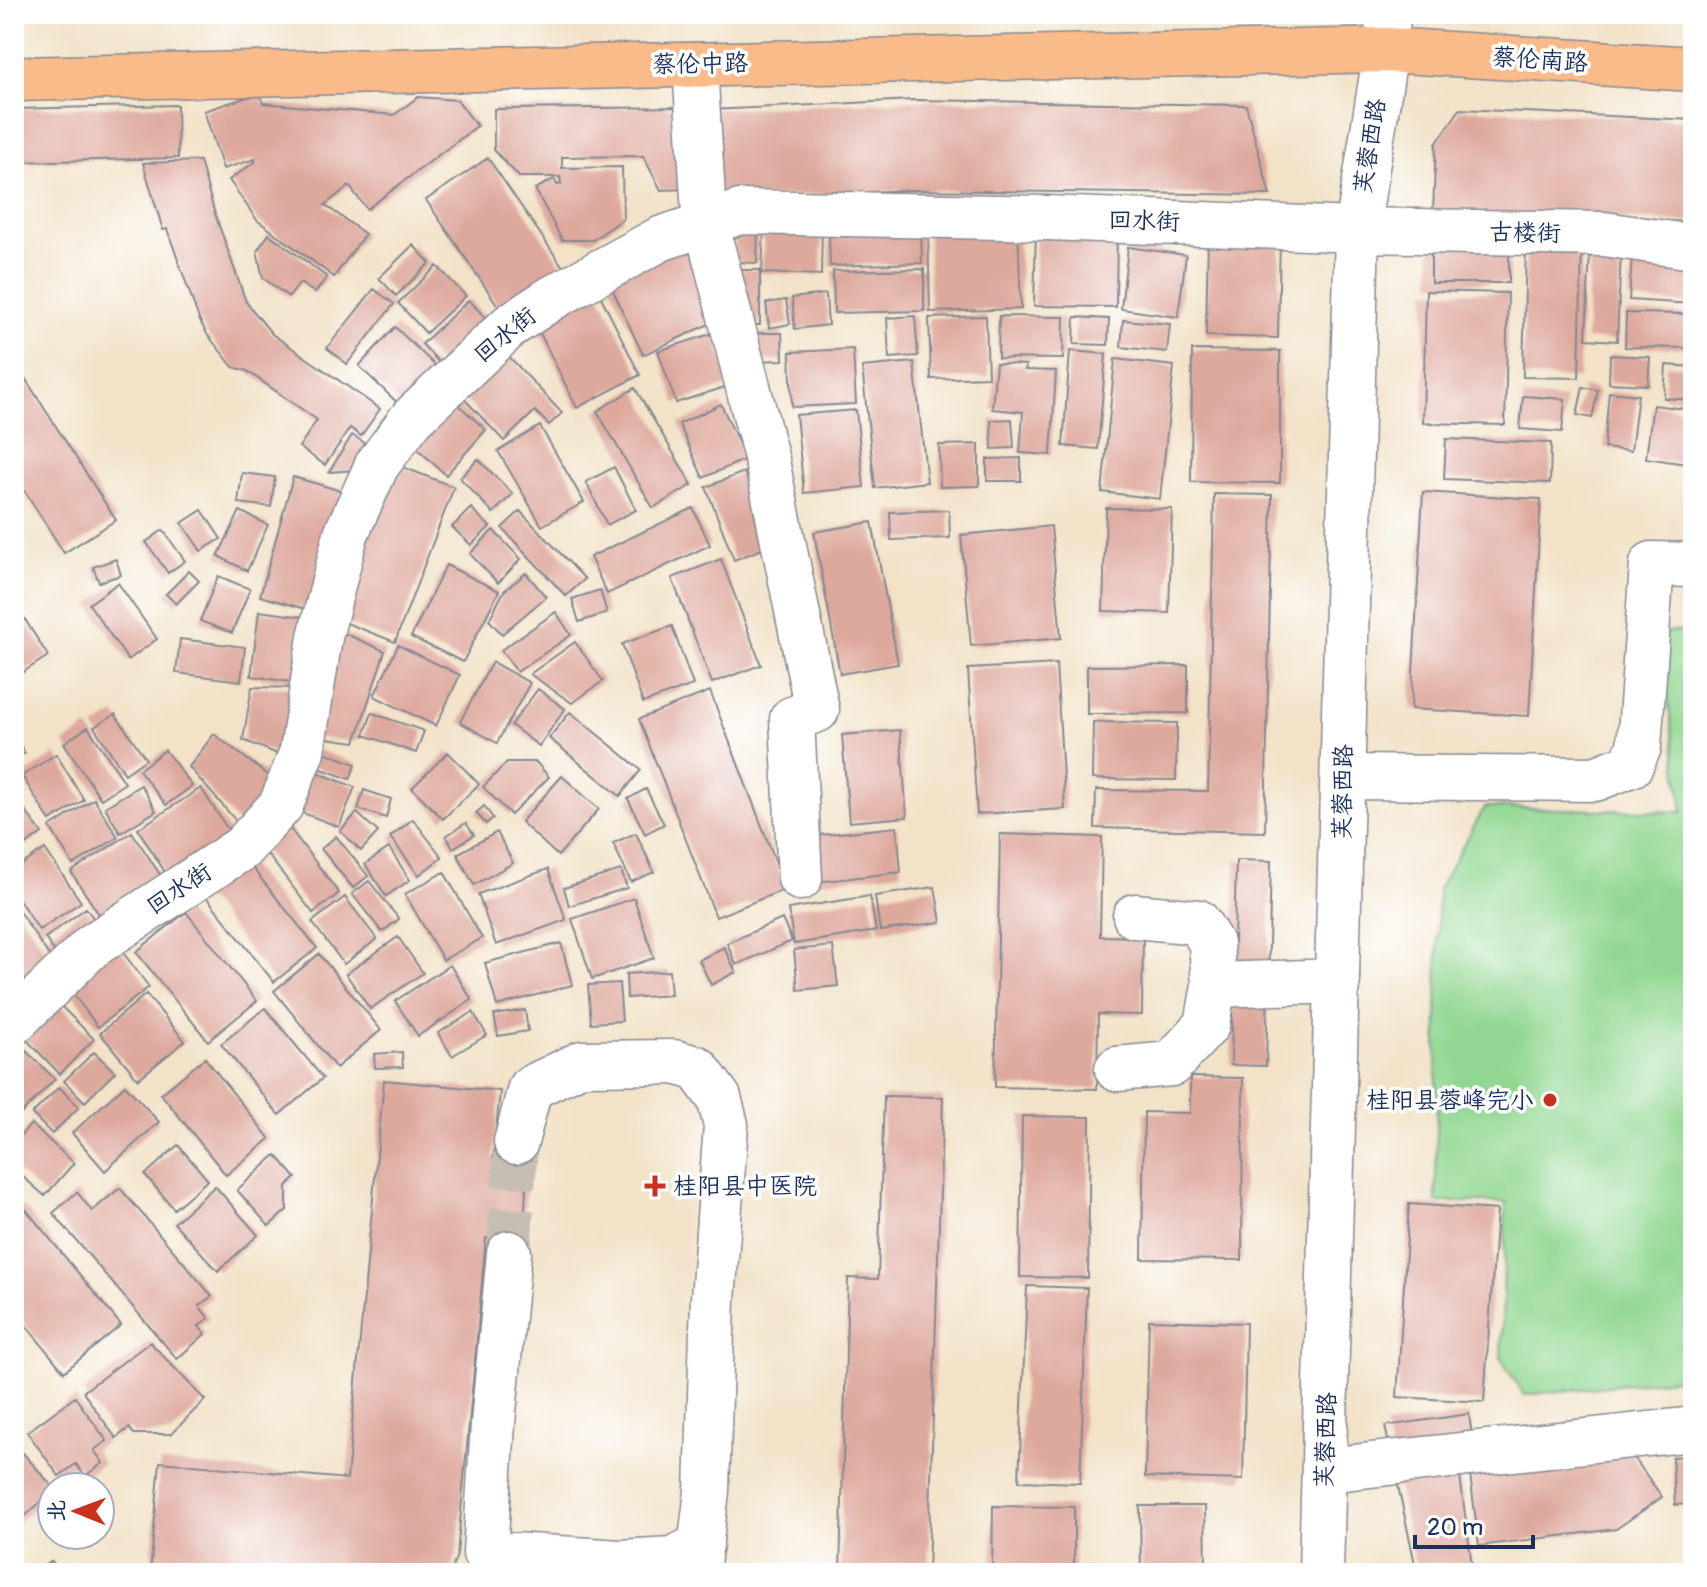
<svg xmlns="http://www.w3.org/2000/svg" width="1707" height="1587" viewBox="0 0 1707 1587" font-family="Pangolin,'LXGW WenKai TC',sans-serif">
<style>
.green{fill:#91d791;stroke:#568378;stroke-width:2}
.building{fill:#dea99d}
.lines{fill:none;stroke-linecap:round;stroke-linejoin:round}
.minor-tunnel{stroke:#c7beb2;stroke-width:44;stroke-dasharray:44 22;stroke-linecap:butt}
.minor-casing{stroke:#868892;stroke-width:47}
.major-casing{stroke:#868892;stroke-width:47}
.minor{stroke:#fff;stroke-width:44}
.major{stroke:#fabb8b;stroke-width:44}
.poi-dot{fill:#c8321e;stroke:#fff;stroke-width:3}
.labels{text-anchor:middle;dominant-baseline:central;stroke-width:7;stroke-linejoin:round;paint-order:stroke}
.street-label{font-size:24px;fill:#1b2f5e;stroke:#fff}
.poi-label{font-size:24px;fill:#1b2f5e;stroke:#fff;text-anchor:end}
</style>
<rect width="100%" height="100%" fill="#fff"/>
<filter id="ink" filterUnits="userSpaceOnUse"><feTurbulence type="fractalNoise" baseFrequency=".0125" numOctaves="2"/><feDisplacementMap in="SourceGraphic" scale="16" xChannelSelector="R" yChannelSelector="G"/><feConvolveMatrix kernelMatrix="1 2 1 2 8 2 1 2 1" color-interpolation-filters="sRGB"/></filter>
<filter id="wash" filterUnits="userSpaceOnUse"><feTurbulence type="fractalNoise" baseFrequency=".006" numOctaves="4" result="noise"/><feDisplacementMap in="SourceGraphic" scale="32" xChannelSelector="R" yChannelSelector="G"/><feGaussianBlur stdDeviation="1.8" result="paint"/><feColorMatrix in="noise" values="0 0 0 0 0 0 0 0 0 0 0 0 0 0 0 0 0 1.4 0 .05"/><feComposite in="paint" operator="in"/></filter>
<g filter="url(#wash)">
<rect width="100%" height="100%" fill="#f2e2c7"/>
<path class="green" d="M1693 631V1377L1524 1395 1501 1359 1506 1202H1436L1438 889 1485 807 1683 812 1659 632Z"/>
<g id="blocks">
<path class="building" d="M260 93 263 103 394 115 418 97 457 100 477 126 367 209 349 186 325 205 365 234 334 277 257 220 229 180 255 162V159L223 169 204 111Z
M913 100 1246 105 1270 195 912 190 714 199 710 110Z
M177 105 178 158 14 162V109Z
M688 107 689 189 661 190 643 156 562 157V168L622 167 623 219 593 240H562L535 189 554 179 557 185 561 184 560 177H519L494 150V109Z
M1460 109 1693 120V222L1433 211 1436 144Z
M488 158 565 270 503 313 426 200Z
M200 161 214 211 246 302 272 334 380 409 361 436 350 428 325 465 299 447 317 420 247 371 233 367 207 334 199 319 167 229 163 230 143 163Z
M735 220H758L757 263 734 262Z
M1018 225 1021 309 930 312 928 228Z
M764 227 822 228 821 275 762 273Z
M1036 229 1117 231 1116 307 1034 306Z
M921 230 922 263 830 266 829 233Z
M269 234 327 277 315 293 300 283 289 297 263 278 257 251Z
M1208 234 1280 235 1278 338 1206 336Z
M1431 238H1509V283H1431Z
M1526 241 1582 242 1579 378 1523 377Z
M685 242 720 319 643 355 607 278Z
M413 245 430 263 396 296 379 278Z
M1128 247 1186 255 1178 317 1121 309Z
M1590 250 1621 252 1617 341 1586 339Z
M1632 256 1693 261 1692 304 1629 300Z
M437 266 466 296 426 333 398 303Z
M924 269V311L834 313 833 271Z
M736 270H760V325H743Z
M596 287 640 375 577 408 533 319Z
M374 289 394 304 347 364 327 348Z
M1426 291 1508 293 1505 425 1423 423Z
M826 294 828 325 795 329 792 298Z
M469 300 495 328 448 372 422 344Z
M786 300 790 324 769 328 766 303Z
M1626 313 1691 314 1690 348 1625 347Z
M915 316 918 356 889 358 887 318Z
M986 316 988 377 931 379 929 318Z
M999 316 1064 317 1063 359 998 358Z
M1075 317 1109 319 1108 345 1074 344Z
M1123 320 1170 324 1167 352 1121 347Z
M395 327 443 373 407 412 359 366Z
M714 333 731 385 676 403 658 351Z
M752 333H782L783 360 753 361Z
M500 347 562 413 549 425 535 411 504 441 455 389Z
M853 349 856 404 792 407 790 352Z
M1192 350 1280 351V483L1191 482Z
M1070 351 1106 354 1098 449 1063 446Z
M1610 355 1650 357 1648 385 1609 383Z
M1115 359 1174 366 1160 499 1102 492Z
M14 361 116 520 64 553 14 474Z
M914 362 927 482 875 488 862 367Z
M996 363 1026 365 1025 370 1056 371 1051 455 1020 453 1023 412 992 409Z
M1666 365 1693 367V400L1664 398Z
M1583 387 1598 390 1592 418 1577 415Z
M635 388 692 485 653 508 597 411Z
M1609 392 1638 395 1631 451 1604 448Z
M449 396 486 430 446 475 409 441Z
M1523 396 1565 399 1562 432 1520 429Z
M721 404 746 459 703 478 679 424Z
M1653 405 1693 410V465L1646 458Z
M856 410 864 487 804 493 796 415Z
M1012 419 1014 448 992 449 991 420Z
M540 426 584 502 542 526 498 451Z
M352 435 370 446 355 470 329 472Z
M1446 439 1551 443 1550 483 1444 479Z
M979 444V486L940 487 939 445Z
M1021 458V481H987V459Z
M478 459 513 494 493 513 460 478Z
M395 464 454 487 395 642 336 619Z
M614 467 636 510 607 525 586 482Z
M744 472 773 545 734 560 706 487Z
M242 473 275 477 271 507 238 503Z
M293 477 342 491 309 610 260 596Z
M1423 492 1541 499 1529 716 1411 709Z
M1214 494 1272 495 1265 832 1095 828 1096 790 1208 791Z
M471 508 490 527 471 545 452 527Z
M693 508 710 545 607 594 590 557Z
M1106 508 1172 509 1169 613 1103 611Z
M202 510 221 539 201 551 182 523Z
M949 510 950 538 891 540 890 512Z
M240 511 268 525 247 571 218 556Z
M520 511 585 579 566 596 502 528Z
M872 522 898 664 840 674 814 532Z
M1051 526 1061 638 971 646 961 535Z
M163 530 185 561 168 573 146 542Z
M493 530 521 559 498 583 470 554Z
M116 559 121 575 99 582 93 567Z
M721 559 761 665 712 683 672 578Z
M446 565 499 591 463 662 411 637Z
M189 571 199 581 176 604 166 594Z
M526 573 546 597 502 634 489 620 504 591Z
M218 576 250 589 232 633 200 621Z
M118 583 157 639 128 660 89 604Z
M600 590 607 613 579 622 572 599Z
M14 602 48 656 14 678Z
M259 611 312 618 304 684 251 676Z
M556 612 571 635 517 672 501 650Z
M672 626 693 685 643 703 622 644Z
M332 628 385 651 355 742 317 737Z
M180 639 245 647 241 681 176 673Z
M575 642 603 681 572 703 530 674Z
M398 645 460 675 436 726 374 696Z
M492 662 530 683 497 743 460 722Z
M1056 664 1065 809 977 814 968 669Z
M1188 665V713L1087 714V666Z
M252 687 302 688 290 759 243 740Z
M538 689 565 709 539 746 511 725Z
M710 691 786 889 716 917 639 719Z
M570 712 641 770 620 796 549 738Z
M372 713 424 731 416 753 364 735Z
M115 714 146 759 125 774 94 727Z
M1093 722 1177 723 1176 780 1092 779Z
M88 727 125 783 101 799 64 743Z
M900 730 907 817 849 822 842 735Z
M214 734 278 783 243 829 189 767Z
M14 735 25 753 14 760Z
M316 749 356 764 350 779 310 765Z
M165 750 192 786 166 805 139 770Z
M448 752 479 784 443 819 412 788Z
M56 754 84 800 50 821 22 776Z
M507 762H536L549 777 511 815 483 787Z
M306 768 355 787 339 827 290 808Z
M562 776 599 809 558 856 521 822Z
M141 785 156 811 120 833 105 807Z
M201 788 234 839 170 880 138 829Z
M646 789 664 824 645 834 628 799Z
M364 790 391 799 386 818 358 809Z
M14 796 42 833 14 854Z
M94 799 118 837 73 865 50 827Z
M484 806 493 818 486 824 476 813Z
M357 813 378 832 361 851 340 831Z
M413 819 442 857 419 875 390 837Z
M466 823 474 835 453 848 446 836Z
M288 826 339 893 313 913 261 846Z
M897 827 901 872 817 882 811 836Z
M132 832 169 888 108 928 71 872Z
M497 832 513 863 474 885 457 854Z
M636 833 654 872 631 882 613 843Z
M1000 834 1102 837 1100 936 1143 937 1142 1015 1098 1014 1097 1089 995 1087Z
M336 836 368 876 353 888 321 849Z
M389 848 410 880 386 896 365 864Z
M45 849 81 902 39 930 14 892V870Z
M245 859 317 948 274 982 203 893Z
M1236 860 1271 861 1266 1066 1231 1065Z
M548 869 566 920 496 945 478 894Z
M621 870 627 888 569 906 564 888Z
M444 872 482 938 443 960 405 894Z
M369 881 399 919 382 932 352 894Z
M935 887 941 922 880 931 875 896Z
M870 896 876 931 794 944 788 909Z
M345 897 377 939 344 964 312 922Z
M634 898 654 958 592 979 572 919Z
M14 904 54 963 21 986 14 976Z
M86 908 102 930 60 960 45 938Z
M186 912 257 1001 208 1041 136 952Z
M782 919 792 941 736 965 727 943Z
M398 937 423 973 370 1009 346 974Z
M561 943 572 985 497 1006 485 963Z
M118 946 149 987 98 1027 67 986Z
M833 946 838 986 798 990 794 950Z
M724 947 736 972 711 985 699 960Z
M319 954 381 1030 336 1068 274 991Z
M450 965 472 1000 418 1036 395 1001Z
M669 971 671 995 627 998 626 974Z
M619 983 622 1021 591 1023 588 985Z
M146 994 185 1041 138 1079 100 1033Z
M55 1000 94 1039 60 1074 21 1034Z
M265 1008 323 1078 279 1115 221 1044Z
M525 1010 528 1031 498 1036 494 1015Z
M473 1012 487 1035 452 1056 438 1033Z
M16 1041 55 1079 14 1121V1044Z
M94 1052 115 1072 85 1102 64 1081Z
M402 1052 403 1067 375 1068 374 1054Z
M205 1058 270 1139 226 1175 161 1094Z
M1190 1077 1243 1078 1242 1260 1142 1259 1144 1112 1190 1113Z
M384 1080 500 1091 493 1158 528 1159 523 1241 486 1238 457 1555 450 1573H150L160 1462 347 1479Z
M125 1085 159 1122 105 1171 72 1133Z
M59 1087 79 1107 52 1134 32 1114Z
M884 1096 943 1097 928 1573H840L848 1278 878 1279Z
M1022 1116 1090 1117 1088 1278 1020 1277Z
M31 1124 74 1163 45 1196 14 1169V1143Z
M178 1145 208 1180 174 1209 145 1175Z
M276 1155 296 1178 287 1186V1210L269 1226 237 1190Z
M215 1186 258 1235 218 1271 174 1223Z
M120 1188 212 1296 199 1306 209 1318 199 1326 205 1334 177 1359 53 1213 77 1192 92 1211Z
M1409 1204 1497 1210 1484 1402 1397 1397Z
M23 1206 121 1325 64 1372 14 1311V1213Z
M1027 1286 1087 1288 1080 1483 1019 1481Z
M1149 1320 1246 1323 1243 1480 1145 1477Z
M150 1342 205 1400 171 1434H134L129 1428 116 1438 83 1392Z
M75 1397 107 1441 94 1450 103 1463 85 1476 76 1464 59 1476 27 1432Z
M1469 1414 1476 1466 1459 1469 1473 1573H1417L1385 1426Z
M14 1443 52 1486V1492L14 1526Z
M1630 1452 1662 1497 1616 1529 1479 1546 1470 1474Z
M1693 1456V1504L1675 1505 1672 1457Z
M993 1506 1074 1507V1573H992Z
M1140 1506H1205L1206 1573H1141Z
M52 1561 60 1573H33Z"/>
</g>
</g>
<g filter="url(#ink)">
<use href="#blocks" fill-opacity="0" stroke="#868892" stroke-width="2"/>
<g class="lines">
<path class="minor-tunnel" d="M509 1253 516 1142"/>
<defs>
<path id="minor" d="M695 65 704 215 767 461 817 710 792 719 800 878
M1343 777 1595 779 1631 765 1639 747 1652 564 1693 565
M1135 916 1198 922 1211 943 1214 985
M14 1022 92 946 242 848 281 805 302 751 320 637 346 534 377 465 412 418 511 325 552 298 660 239 740 212 1047 218 1357 230 1604 234 1693 247
M1117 1069 1171 1064 1207 1025 1214 985 1338 981
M516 1142 530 1088 582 1063 674 1062 697 1068 719 1098 726 1125 713 1299 707 1491 697 1573
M509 1253 493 1423 485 1553 620 1562 673 1559 701 1545
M1326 1470 1693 1429
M1321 1573 1357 230 1386 50 1388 14"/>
<path id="major" d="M14 79 1386 50 1693 69"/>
</defs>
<use href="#minor" class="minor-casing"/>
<use href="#major" class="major-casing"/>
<use href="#minor" class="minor"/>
<use href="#major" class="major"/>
</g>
</g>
<g class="poi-dot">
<circle cx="1550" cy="1100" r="8"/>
<path d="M651 1174h8v8h8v8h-8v8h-8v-8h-8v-8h8z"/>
</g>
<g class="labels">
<g class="street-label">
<text transform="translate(1540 60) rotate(4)">蔡伦南路</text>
<text transform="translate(700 64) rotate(-1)">蔡伦中路</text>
<text transform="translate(1370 146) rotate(-81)">芙蓉西路</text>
<text transform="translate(1144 221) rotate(2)">回水街</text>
<text transform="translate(1525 233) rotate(1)">古楼街</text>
<text transform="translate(505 335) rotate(-39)">回水街</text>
<text transform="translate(1343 792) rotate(-89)">芙蓉西路</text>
<text transform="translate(179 889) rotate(-33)">回水街</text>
<text transform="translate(1326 1440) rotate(-88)">芙蓉西路</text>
</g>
<g class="poi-label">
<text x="1534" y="1100">桂阳县蓉峰完小</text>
<text x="673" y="1186" text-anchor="start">桂阳县中医院</text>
</g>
</g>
<rect width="1707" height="1587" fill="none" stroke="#fff" stroke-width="48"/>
<g transform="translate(76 1511) rotate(271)"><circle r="38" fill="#ffffff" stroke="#a4acbf" stroke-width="2"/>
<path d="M0-6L14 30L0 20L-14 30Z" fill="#c8321e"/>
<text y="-12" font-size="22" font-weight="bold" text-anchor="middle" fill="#1b2f5e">北</text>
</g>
<path d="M1415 1535v12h118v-12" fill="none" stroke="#1b2f5e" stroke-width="4"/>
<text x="1427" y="1535" font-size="24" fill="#1b2f5e" stroke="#ffffff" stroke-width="6" paint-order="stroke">20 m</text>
</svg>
